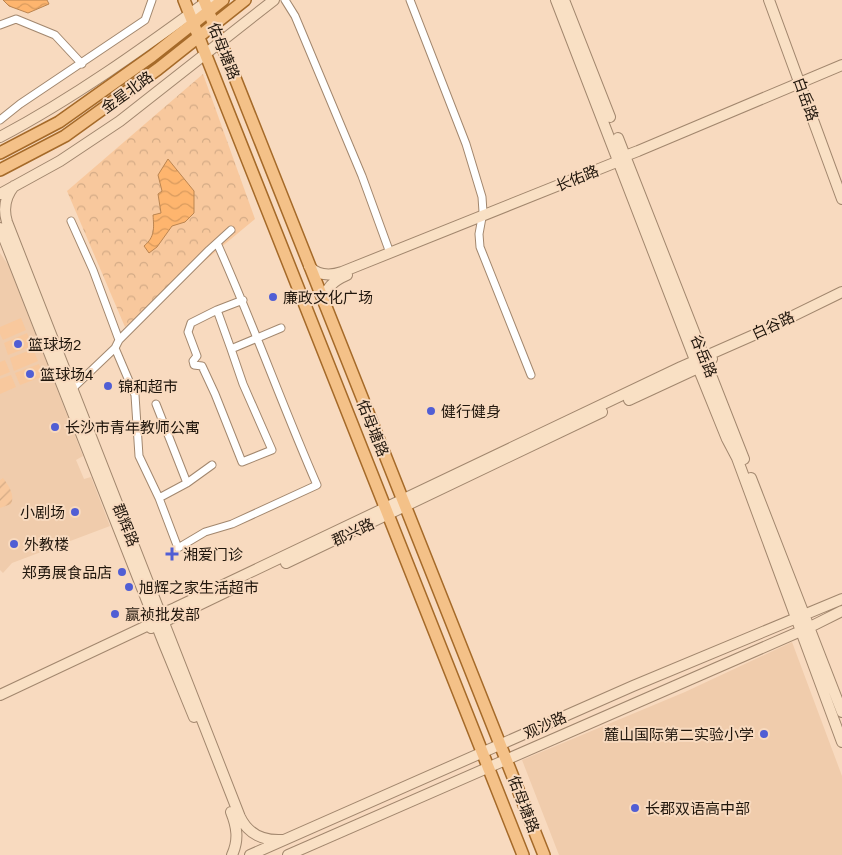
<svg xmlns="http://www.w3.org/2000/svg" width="842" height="855" viewBox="0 0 842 855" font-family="Arial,'Noto Sans SC',sans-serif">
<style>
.built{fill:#f0ccac}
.park{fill:url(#park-crowns)}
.garden{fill:url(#garden-furrows)}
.pitch{fill:#f8c89d}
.water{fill:url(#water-waves);stroke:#bb8551}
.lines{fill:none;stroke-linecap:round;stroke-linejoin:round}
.street-casing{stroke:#a2876e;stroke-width:9}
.secondary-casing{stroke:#a2876e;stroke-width:12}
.primary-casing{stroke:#a56a29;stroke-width:14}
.street{stroke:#fff;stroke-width:7}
.secondary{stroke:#f9e0c4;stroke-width:10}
.primary{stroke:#f4c188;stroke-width:11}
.poi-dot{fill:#515ed4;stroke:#f8dabf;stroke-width:2}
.labels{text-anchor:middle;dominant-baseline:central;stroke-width:4;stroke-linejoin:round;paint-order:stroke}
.street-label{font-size:15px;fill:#20160c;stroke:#f8dabf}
.poi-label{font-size:15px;fill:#20160c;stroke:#f8dabf;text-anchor:start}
</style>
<defs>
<pattern id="park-crowns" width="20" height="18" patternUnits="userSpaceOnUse" patternTransform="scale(1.25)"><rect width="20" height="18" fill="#f8c89d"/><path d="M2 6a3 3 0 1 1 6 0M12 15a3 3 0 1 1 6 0" fill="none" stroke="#d4ab86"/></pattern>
<pattern id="garden-furrows" width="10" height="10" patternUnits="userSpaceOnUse" patternTransform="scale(1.25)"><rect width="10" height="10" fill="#f8c89d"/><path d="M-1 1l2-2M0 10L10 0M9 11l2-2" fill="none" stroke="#d4ab86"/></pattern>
<pattern id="water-waves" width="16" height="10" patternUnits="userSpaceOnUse" patternTransform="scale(1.25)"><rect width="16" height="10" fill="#feb56e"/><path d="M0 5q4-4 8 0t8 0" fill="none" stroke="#d99b5e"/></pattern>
</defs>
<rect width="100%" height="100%" fill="#f8dabf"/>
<path class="built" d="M0 253 9 266 83 456 76 460 84 479 91 477 110 526 12 563 3 573 0 570Z
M792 642 842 776V855H559L522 760 685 692Z"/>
<path class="park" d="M203 74 255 219 125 327 67 191Z"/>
<path class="garden" d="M3 478C9 486 15 495 11 504L0 508V480Z"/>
<path class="pitch" d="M21 318 26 330 3 340 0 334V327Z
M27 333 32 346 8 355 4 343Z
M33 349 38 361 14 371 10 358Z
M5 360 10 372 0 376V362Z
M39 364 44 376 20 385 15 373Z
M11 375 16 387 0 394V379Z"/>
<path class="water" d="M3 0H47L49 4 28 13 9 6Z
M168 159 194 191V213L185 222 172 226 157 247 149 253 144 246C155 237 154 228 153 215L161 213 158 194 162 191 158 175Z"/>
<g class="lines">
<defs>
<path id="street" d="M285 0 295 16 362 176 390 253
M410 0 466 144 482 197 483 212 479 234 480 247 531 375
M0 25 16 19 55 35 82 64
M0 120 20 104 145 20 152 0
M71 221 93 270 119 340
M243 300 217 310 191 323 188 332 197 356 193 361 194 365 202 366 215 394 242 462 272 450 243 384 231 349 281 328
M217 310 231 349
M115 348 135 395 139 456 159 498 178 548 205 532 232 524 317 485C282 405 253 323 217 243
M72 389 115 348 119 340 209 250 231 230
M156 404 187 483 212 465
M159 498 187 483"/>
<path id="secondary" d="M556 0 695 360 727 439 737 458 842 742
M564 0 610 117
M769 0 842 199
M0 137C74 98 142 49 209 0
M618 138 744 459
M14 186C5 197 3 209 7 222L240 817C248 834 264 841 282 840
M0 194 60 161 120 121 274 0
M0 228 164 644 194 717
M309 266C318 276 330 276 342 272L619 161 625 156 638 151 842 65
M324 303C325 288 333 281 347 275
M629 400 698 368 712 359
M751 478 842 712
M286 563 602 412
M151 628 232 589
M0 695 155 622 161 614 175 608 681 367 756 334 842 292
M231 812C237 827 239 840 232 855
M250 855 633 686 842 599
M288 855 810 627 842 611"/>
<path id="primary" d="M184 0 523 855
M204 0 544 855
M0 153 59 122 152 56 223 0
M0 170 65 136 158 69 245 0"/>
</defs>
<use href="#street" class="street-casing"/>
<use href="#secondary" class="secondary-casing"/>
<use href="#primary" class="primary-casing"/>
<use href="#street" class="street"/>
<use href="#secondary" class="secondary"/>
<use href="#primary" class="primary"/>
</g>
<g class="poi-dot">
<circle cx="273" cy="297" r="5"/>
<circle cx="18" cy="344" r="5"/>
<circle cx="30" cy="374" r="5"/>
<circle cx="108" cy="386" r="5"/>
<circle cx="431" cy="411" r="5"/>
<circle cx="55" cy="427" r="5"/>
<circle cx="75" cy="512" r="5"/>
<circle cx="14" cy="544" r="5"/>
<path d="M169.5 546.5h5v5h5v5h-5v5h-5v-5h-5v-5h5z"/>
<circle cx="122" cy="572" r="5"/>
<circle cx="129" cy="587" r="5"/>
<circle cx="115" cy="614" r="5"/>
<circle cx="764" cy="734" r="5"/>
<circle cx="635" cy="808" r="5"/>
</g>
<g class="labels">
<g class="street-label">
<text transform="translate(224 51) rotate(68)">佑母塘路</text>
<text transform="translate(127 92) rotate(-36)">金星北路</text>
<text transform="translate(806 99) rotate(70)">白岳路</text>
<text transform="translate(577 178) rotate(-22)">长佑路</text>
<text transform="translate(773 325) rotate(-25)">白谷路</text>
<text transform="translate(704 356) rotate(68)">谷岳路</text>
<text transform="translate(373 428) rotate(68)">佑母塘路</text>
<text transform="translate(126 525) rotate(68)">郡辉路</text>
<text transform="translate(353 532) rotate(-25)">郡兴路</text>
<text transform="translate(545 725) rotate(-24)">观沙路</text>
<text transform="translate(524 804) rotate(69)">佑母塘路</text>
</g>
<g class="poi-label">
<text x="283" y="297">廉政文化广场</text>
<text x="28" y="344">篮球场2</text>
<text x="40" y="374">篮球场4</text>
<text x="118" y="386">锦和超市</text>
<text x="441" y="411">健行健身</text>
<text x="65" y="427">长沙市青年教师公寓</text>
<text x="65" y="512" text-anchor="end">小剧场</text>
<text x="24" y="544">外教楼</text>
<text x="183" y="554">湘爱门诊</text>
<text x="112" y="572" text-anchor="end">郑勇展食品店</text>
<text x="139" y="587">旭辉之家生活超市</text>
<text x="125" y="614">赢祯批发部</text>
<text x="754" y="734" text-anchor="end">麓山国际第二实验小学</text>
<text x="645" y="808">长郡双语高中部</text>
</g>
</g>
</svg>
